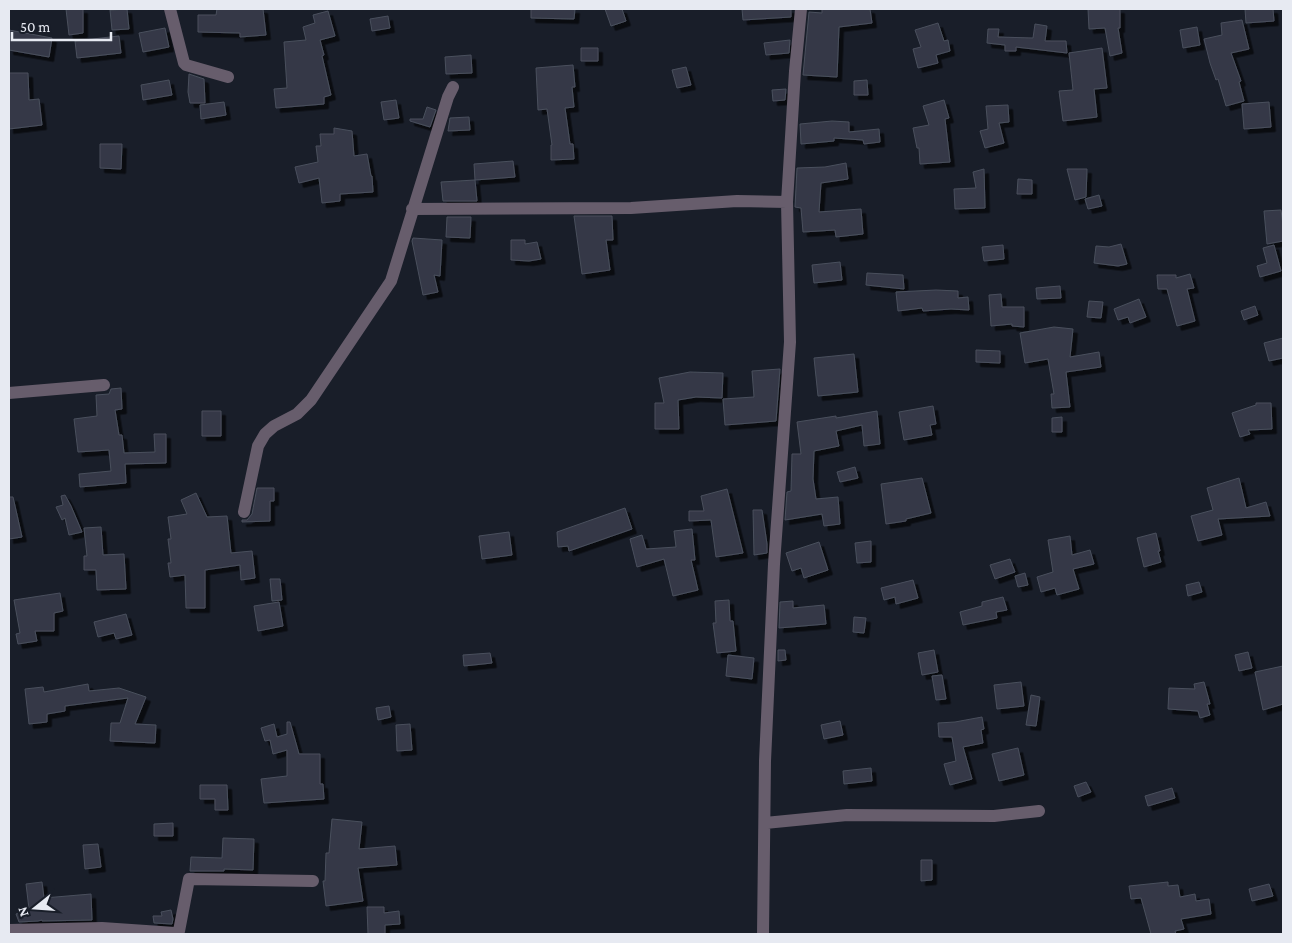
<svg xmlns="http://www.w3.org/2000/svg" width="1292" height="943" viewBox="0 0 1292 943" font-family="'Crimson Pro',serif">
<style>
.building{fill:#343946;stroke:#4a4f5d;filter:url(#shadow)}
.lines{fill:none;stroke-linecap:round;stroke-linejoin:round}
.minor{stroke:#675d6c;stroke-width:12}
</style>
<defs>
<filter id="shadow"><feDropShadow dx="4.5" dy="4.5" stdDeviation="0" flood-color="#0009"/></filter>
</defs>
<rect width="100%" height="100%" fill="#191e29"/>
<path class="building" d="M66 9H83V33L69 35Z
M127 9 129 29 112 30 110 10Z
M217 9H263L266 35 240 37V33L198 32V15H216Z
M531 9H575L574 19 531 18Z
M605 9H622L626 21 611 26Z
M742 9H791V17L743 20Z
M822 9H870L872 23 839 27 837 77 803 75 809 12 822 13Z
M1088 9H1120V28H1118L1122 53 1110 56 1105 28 1089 29Z
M1245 9H1273L1274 21 1246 23Z
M328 11 335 36 320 40 324 55 322 56 331 95 324 97V104L276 108 274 89 287 88 284 42 306 40 303 27 315 23 313 15Z
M388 16 390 28 372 31 370 19Z
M1242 20 1249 49 1231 53 1241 81 1239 82 1244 101 1226 106 1218 79 1216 80 1210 63 1204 39 1222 35 1221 23Z
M938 23 944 41 948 40 950 51 936 55 938 63 918 68 913 49 921 47 915 30Z
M1035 24 1047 26 1045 41H1066L1067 53 1016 47V51H1005V45L987 43 988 29H999L998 37 1033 38Z
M1197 27 1200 45 1183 48 1180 30Z
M165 28 169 47 143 52 139 33Z
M9 30 52 38 49 57 9 50Z
M119 36 121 53 77 58 75 41Z
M790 40 789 53 766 55 764 43Z
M581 48H598V61H581Z
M1102 48 1107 88 1094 89 1097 117 1063 121 1059 91 1073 90 1069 53Z
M471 55 472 73 446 74 445 57Z
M573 65 575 87H572L574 107 565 108 570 144H573L574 159 551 160V145H552L547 109 538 110 536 68Z
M686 67 691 85 677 88 672 70Z
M9 73H28L29 100 39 99 42 125 9 129Z
M189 74 204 79 205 103H190L188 92Z
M169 80 172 95 143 100 141 85Z
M867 80 868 95H854V81Z
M786 89 785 100 773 101 772 90Z
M396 100 399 118 384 120 381 102Z
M944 100 949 118 945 119 950 162 920 164 919 148H917L913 128 929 125 923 106Z
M224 102 226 115 201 119 200 105Z
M1269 102 1271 127 1244 129 1242 104Z
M1008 105 1009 122 999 123 1004 143 985 148 980 131 988 129 986 106Z
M427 107 436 110 430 127 410 121V119H423Z
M469 117 470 130 448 131 450 118Z
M832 121 849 122V132L879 129 880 142 864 144 863 140 834 138V141L801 144 800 124Z
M334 128 352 131 354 156 367 154 371 176H372L373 192 340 194V201L322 203 319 178 299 183 295 167 318 162 316 146H321L320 134H334Z
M100 144H122L121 169 100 168Z
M513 161 515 177 475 180 474 164Z
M846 163 848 179 821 183 819 212 861 209 863 234 836 237 835 230 803 232 801 208 795 207 797 168 825 167Z
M984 169 985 208 955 209 954 189 976 188 973 172Z
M1067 169H1087L1086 197 1075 200Z
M1018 179 1032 180V194H1017Z
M475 180 477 201H443L441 182Z
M1099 195 1102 206 1088 209 1085 199Z
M1281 210 1283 225V241L1267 244 1264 211Z
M574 216H612L613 240H606L610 270 582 274Z
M447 217H471L470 238 446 237Z
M413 238 442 240 440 276 434 275 438 292 423 295 412 241Z
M511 240H525V244L537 242 541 259 529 261 511 260Z
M1121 244 1127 264 1118 266 1094 263 1096 246 1109 247Z
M1003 245 1004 259 984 261 982 247Z
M1274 245 1281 271 1260 277 1257 266 1267 263 1263 248Z
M840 262 842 280 814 283 812 265Z
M867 273 903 275 904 289 866 285Z
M1190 274 1194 288 1187 289 1195 321 1177 326 1167 289H1158L1157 275H1176V278Z
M1060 286 1061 298 1037 299 1036 288Z
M936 290 958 291V298L968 297 969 310 951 309 923 311 922 308 898 311 896 292Z
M1001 294 1002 307H1024V327L1012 326V324L991 326 989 295Z
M1139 299 1146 317 1130 323 1128 317 1118 320 1114 309Z
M1089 301 1103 302 1101 318 1087 317Z
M1255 306 1258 315 1244 320 1241 311Z
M1054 327 1073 329 1070 357 1099 352 1101 367 1066 372 1070 407 1052 408 1051 394H1054L1048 359 1025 363 1020 333Z
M1283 338V358L1269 361 1264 343Z
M976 350 1000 351V363L976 362Z
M854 354 858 392 818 396 814 358Z
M780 369 776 421 725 425 723 399 754 397 752 371Z
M690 372 723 373 722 398 696 397 678 400 679 429H655V403H664L659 378Z
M121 388 122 409 115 410 119 435H122L124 453 155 452 154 434H166V463L125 464 126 483 80 487 79 474 111 471 109 450 78 452 74 419 97 416 96 395 109 394 111 389Z
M1256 403H1271L1272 429 1248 430 1250 434 1240 437 1232 413 1256 405Z
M933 406 936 424 930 425 932 435 904 440 899 412Z
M202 411H221V436H202Z
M877 411 880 444 864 446 862 425 836 431 839 446 814 451 813 479 816 499 838 497 840 524 824 526 822 514 785 520 787 492 791 491 792 454H801L797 422 836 416V418Z
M1062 417V432H1052V418Z
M855 467 858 478 840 482 837 472Z
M922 478 931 513 906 519V521L886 524 881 484Z
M1239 478 1246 508 1266 502 1270 516 1218 519 1222 535 1198 541 1191 516 1213 510 1207 488Z
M257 488H274V501H270V521L242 522V520H247L252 514Z
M727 489 743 553 716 557 711 520 689 521V511H704L701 496Z
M196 493 207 517 227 516 231 553 252 551 255 578 241 580 240 565 205 570V608H186L185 575 170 577 168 563H171L168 539H171L168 517 187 514 181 500Z
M65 495 71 506 82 532 69 535 65 518 62 520 56 507 63 505 61 496Z
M9 497H13L22 537 9 539Z
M625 508 632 529 569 551 568 546 558 547 557 532Z
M753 510H762L767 544V553L754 555Z
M101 527 103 555 124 554 126 589 97 590 96 570H84V556H87L84 528Z
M692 529 695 560H691L698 590 673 596 664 559 637 567 630 539 642 535 646 549 676 547 674 531Z
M509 532 512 555 482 559 479 536Z
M1156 533 1160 551H1158L1161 562 1144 567 1137 538Z
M1070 536 1072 555 1090 550 1094 564 1073 569 1079 589 1057 595 1055 588 1041 592 1037 577 1053 572 1048 540Z
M871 541V562L857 563 855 543Z
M819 542 828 570 804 578 801 568 792 571 786 553Z
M1010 559 1015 572 995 579 990 565Z
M1025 573 1028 585 1018 587 1015 576Z
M270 579H280L282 600 272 601Z
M913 580 918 598 896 604 895 597 884 600 881 588Z
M1199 582 1202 592 1188 596 1186 585Z
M60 593 63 611 54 613V631H35L37 641 18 644 16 634 20 633 14 600Z
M1003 597 1007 610 996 612 997 618 963 625 960 612 982 606V602Z
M729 600 730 621H733L736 651 717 653 713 623H716L715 601Z
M793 601V608L824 605 826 624 779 628 780 602Z
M279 602 283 626 258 631 254 606Z
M126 614 132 635 116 639 114 633 98 637 94 622Z
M854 617 866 618 864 633 853 632Z
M778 650H785L786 660 778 661Z
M934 650 938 672 922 675 918 653Z
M1248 652 1252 668 1239 671 1235 655Z
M490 653 492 663 464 666 463 655Z
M728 655 754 658 752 679 726 676Z
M1283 666V704L1263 710 1255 672Z
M942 675 946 699 936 700 932 676Z
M1021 682 1024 706 997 709 994 685Z
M1204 682 1210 704H1207L1210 715 1200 718 1198 711 1168 709 1169 688 1195 689 1194 684Z
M88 684 89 691 119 688 146 697 135 724 156 725 155 743 110 741 111 723H120L128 698 65 706V711L47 714V722L29 724 25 689 43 687 44 692Z
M1031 695 1040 697 1036 726 1026 725Z
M389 706 391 717 378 720 376 708Z
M982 717 984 729 981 730 983 743 963 747 972 779 950 785 944 764 956 761 952 737H939L938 723 955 722Z
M840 721 843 735 824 739 821 725Z
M287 722H290L299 754H320V784H323L324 799 264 803 261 779 287 776V750L273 754 270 740 265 741 261 728 274 724 277 737 287 734Z
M410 724 412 750 397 751 396 725Z
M1018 748 1024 775 999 781 992 754Z
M871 768 872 781 844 784 843 771Z
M1086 782 1091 792 1078 797 1074 786Z
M200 785H227L228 810H215V799H200Z
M1172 788 1175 798 1148 806 1145 796Z
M332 819 362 822 359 849 395 846 397 865 358 868 363 901 326 906 323 881H325L326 853H329Z
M173 823V836H154V824Z
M223 838 254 839 253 870 224 869V871H190L191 857 222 858Z
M98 844 101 867 85 869 83 845Z
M921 860H932V880L921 881Z
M42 882 44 898 91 894 92 920 42 921V920L38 921 19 922 16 914 29 909 26 884Z
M1168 882V886L1178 885 1180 897 1195 894 1196 901 1209 899 1211 914 1181 919 1184 929 1175 931 1176 934H1151L1141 898 1131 899 1129 886Z
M1269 884 1273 896 1252 901 1249 889Z
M367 907H384V913L399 911 400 924 385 925V934H368Z
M171 910 173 919 172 924 154 923 153 916H162L161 912Z"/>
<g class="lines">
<path class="minor" d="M170 9 184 63 186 65 228 77
M412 209 631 208 737 201 787 202
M9 393 104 385
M244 512 258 446 265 434 274 426 297 414 311 400 391 281 448 97 453 87
M765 823 847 815 994 816 1039 811
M9 930 102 928 175 933 179 931 189 879 313 881
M763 934 765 761 774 564 790 342 787 202 795 71 801 9"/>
</g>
<rect width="1292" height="943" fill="none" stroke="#e7eaf2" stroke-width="20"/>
<g transform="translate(35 908) rotate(253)" stroke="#191e29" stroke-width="4" paint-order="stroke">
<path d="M0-4L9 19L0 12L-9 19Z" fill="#e7eaf2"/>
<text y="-8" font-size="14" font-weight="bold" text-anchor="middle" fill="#e7eaf2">N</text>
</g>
<path d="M12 32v8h99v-8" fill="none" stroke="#e7eaf2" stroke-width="2.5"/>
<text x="20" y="32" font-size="15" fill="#e7eaf2" stroke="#191e29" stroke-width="4" paint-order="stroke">50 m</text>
</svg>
